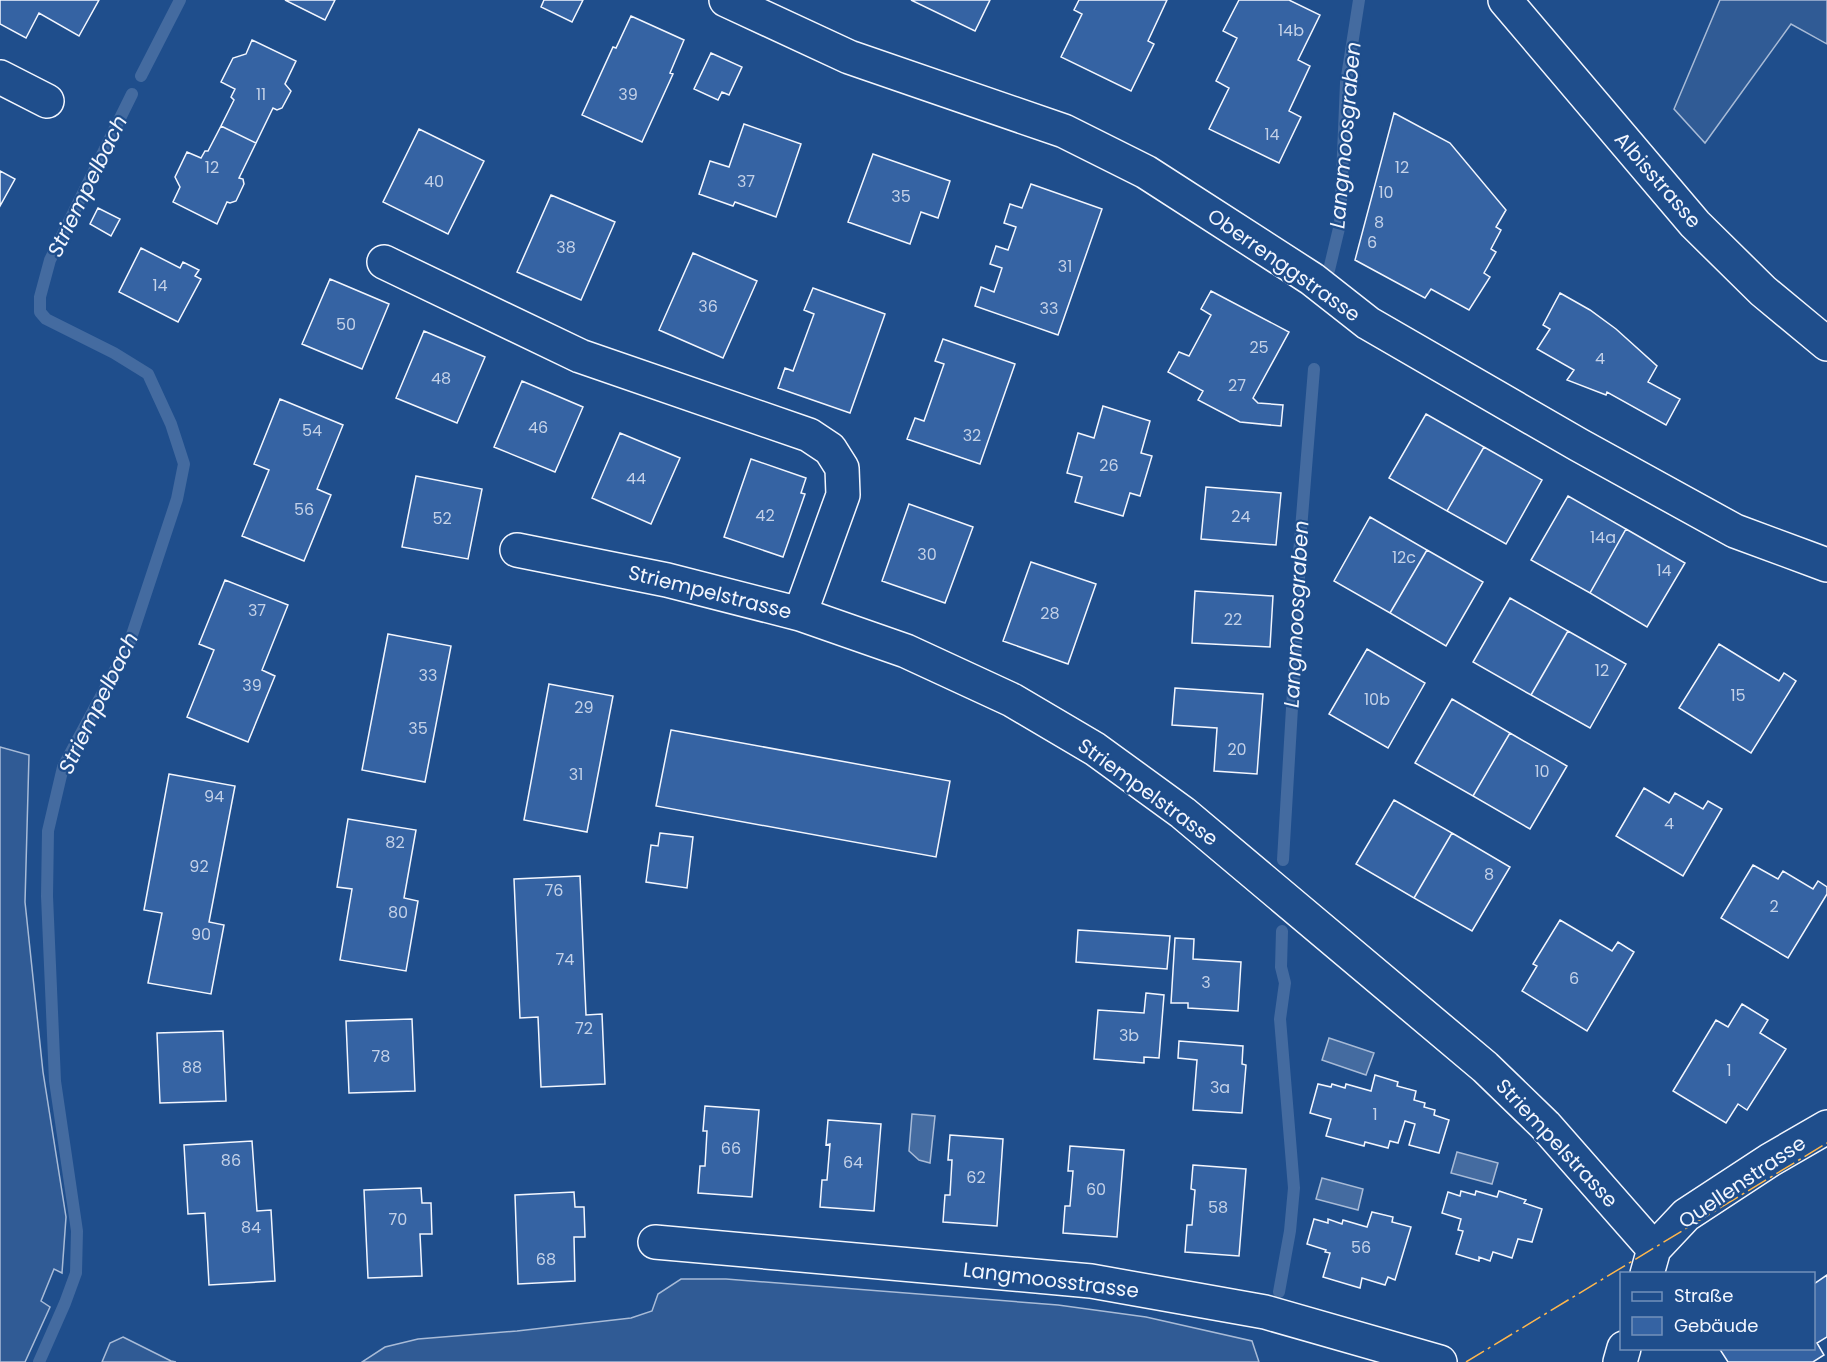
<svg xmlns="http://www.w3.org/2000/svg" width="1827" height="1362" viewBox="0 0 1827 1362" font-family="Poppins,sans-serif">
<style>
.built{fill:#305b95;stroke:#a8bbd7;stroke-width:1.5}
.water{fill:#446ba0;stroke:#a8bbd7;stroke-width:1.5}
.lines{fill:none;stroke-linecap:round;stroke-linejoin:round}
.stream{stroke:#446ba0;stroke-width:12}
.building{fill:#3563a3;stroke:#f2f6ff;stroke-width:1.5}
.minor-casing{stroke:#f2f6ff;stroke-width:36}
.major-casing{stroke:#f2f6ff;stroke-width:36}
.minor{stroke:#1f4e8c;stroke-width:33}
.major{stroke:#1f4e8c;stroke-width:33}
.power{stroke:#ffb74d;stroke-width:1.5;stroke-dasharray:21 4.5 3 4.5;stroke-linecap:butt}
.labels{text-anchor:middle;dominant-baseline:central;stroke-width:4.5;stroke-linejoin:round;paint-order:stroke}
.number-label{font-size:16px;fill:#c3d1e8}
.street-label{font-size:20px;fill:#f2f6ff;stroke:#1f4e8c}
.water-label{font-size:21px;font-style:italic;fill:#f2f6ff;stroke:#1f4e8c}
</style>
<rect width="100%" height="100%" fill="#1f4e8c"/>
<path class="built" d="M1720 0H1827V44L1791 24 1705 143 1674 109Z
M0 747 29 755 25 902 43 1072 66 1217 62 1273 54 1269 41 1301 50 1307 25 1362H0Z
M681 1279H726L1058 1305 1146 1317 1252 1341 1259 1362H362L385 1347 418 1339 517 1331 631 1318 652 1311 658 1294Z
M123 1337 171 1361 176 1362H102L110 1343Z"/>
<path class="water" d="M1329 1038 1374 1053 1366 1075 1322 1060Z
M912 1114 935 1116 930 1163 919 1160 909 1151Z
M1457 1152 1498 1163 1492 1184 1451 1173Z
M1322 1178 1363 1189 1358 1210 1316 1199Z"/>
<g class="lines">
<path class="stream" d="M141 76 180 0
M1329 270 1340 224 1346 83 1359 0
M1283 860 1299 590V554L1314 369
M1279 1292 1290 1231 1294 1188 1280 1019 1285 983 1281 967 1282 931
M39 1362 65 1303 76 1273 77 1231 55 1081 47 896 48 831 63 767 129 644 177 499 184 464 171 424 148 374 114 353 46 319 40 312V297L50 260 132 94"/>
</g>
<path class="building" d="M0 0H99L79 36 39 13 26 38 0 24Z
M285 0H335L325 20Z
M544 0H583L572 22 541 7Z
M911 0H990L975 31Z
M1079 0H1167L1148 41 1154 44 1131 91 1061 57 1082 14 1074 10Z
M1239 0H1289L1320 15 1298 60 1310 66 1289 111 1301 117 1279 163 1209 129 1229 88 1216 81 1237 38 1223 31Z
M631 16 684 40 670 73 673 74 642 142 582 115 613 47 616 48Z
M252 40 296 61 285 84 291 91 282 108 277 110 273 108 256 143 221 126 234 100 231 97 235 89 221 82 233 58 246 54Z
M711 53 742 67 729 95 722 92 718 100 694 89Z
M1394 113 1450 143 1506 210 1496 227 1501 230 1491 249 1496 252 1484 273 1490 277 1469 310 1431 289 1425 298 1355 260Z
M744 124 801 144 776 217 735 202 733 206 699 194 710 161 729 167Z
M221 126 256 143 239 178 243 179 244 184 236 201 230 203 227 202 217 224 173 202 180 187 175 177 187 152 201 158 205 151H208Z
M419 129 484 161 448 234 383 202Z
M873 154 950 181 938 218 921 212 910 244 848 222Z
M0 171 15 179 0 206Z
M1031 184 1102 209 1058 335 975 306 981 287 994 292 1002 268 990 264 996 246 1008 250 1016 227 1004 223 1010 204 1022 208Z
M551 195 615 222 581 300 517 272Z
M98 208 120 219 111 236 90 224Z
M141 248 180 268 183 262 199 270 195 276 201 279 178 322 119 292Z
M693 253 757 281 723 358 659 330Z
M330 279 389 304 362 369 302 344Z
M813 288 885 314 850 413 778 388 785 368 793 371 814 314 804 310Z
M1211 291 1289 332 1253 398 1258 403 1283 405 1281 426 1240 422 1198 400 1203 391 1168 372 1179 352 1189 356 1211 315 1201 309Z
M1560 293 1590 310 1616 329 1657 366 1648 382 1680 399 1666 425 1607 392 1606 395 1567 380 1574 370 1537 349 1550 329 1543 325Z
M424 331 485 357 457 423 396 398Z
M943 339 1015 364 980 464 907 439 915 418 924 421 944 364 935 361Z
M522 381 583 407 555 472 494 447Z
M280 399 343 425 317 489 331 495 304 561 242 536 269 470 254 464Z
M1103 406 1150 421 1141 453 1152 456 1140 496 1130 493 1123 516 1075 502 1082 477 1067 473 1078 433 1094 438Z
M1426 414 1484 447 1447 511 1389 478Z
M620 433 680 458 651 524 592 498Z
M1484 447 1542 480 1506 544 1447 511Z
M751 459 806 478 801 493 805 494 783 557 724 537Z
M416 476 482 489 468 559 402 547Z
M1206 487 1281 493 1276 545 1201 539Z
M1568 496 1626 529 1590 593 1531 560Z
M909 504 973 527 945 603 882 581Z
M1370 517 1427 550 1390 613 1334 581Z
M1626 529 1685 563 1647 627 1590 593Z
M1427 550 1483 582 1446 646 1390 613Z
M1031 562 1096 584 1068 664 1003 641Z
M225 580 288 605 262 670 275 676 248 742 187 717 214 650 199 644Z
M1195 591 1273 596 1270 647 1192 643Z
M1510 598 1568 631 1531 695 1473 662Z
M1568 631 1626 664 1590 728 1531 695Z
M388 634 451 646 425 782 362 770Z
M1719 644 1779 681 1784 673 1796 681 1751 753 1679 708Z
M1367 649 1425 683 1388 748 1329 714Z
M549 684 613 696 587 832 524 820Z
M1175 688 1263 694 1257 774 1214 771 1217 728 1172 725Z
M1452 699 1510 733 1473 796 1415 763Z
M671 730 950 781 936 857 656 806Z
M1510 733 1567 766 1530 829 1473 796Z
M169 774 235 786 209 922 224 925 211 994 148 983 162 913 144 910Z
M1644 788 1669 803 1675 793 1703 809 1708 801 1722 809 1683 876 1616 836Z
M1394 800 1452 833 1414 898 1356 864Z
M348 819 416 830 404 898 418 901 406 971 340 960 352 889 337 887Z
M660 833 693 837 687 888 646 882 651 845 658 846Z
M1452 833 1510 867 1472 931 1414 898Z
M1753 865 1778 879 1783 871 1813 889 1818 881 1827 887V894L1788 958 1721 918Z
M580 876 586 1015 602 1014 605 1084 541 1087 538 1017 520 1018 514 879Z
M1560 920 1612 951 1618 942 1634 952 1587 1031 1522 991 1537 966 1533 964Z
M1078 930 1170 936 1167 969 1076 962Z
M1175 938 1194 939 1193 959 1241 962 1238 1011 1188 1008V1003H1171Z
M1146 993 1164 995 1159 1058 1144 1057V1063L1094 1059 1098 1010 1144 1013Z
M1742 1004 1768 1020 1760 1033 1786 1049 1747 1110 1738 1104 1726 1123 1673 1091 1716 1020 1728 1027Z
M412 1019 415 1091 349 1093 346 1021Z
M223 1031 226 1101 160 1103 157 1033Z
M1179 1041 1243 1046 1242 1064 1246 1065 1242 1113 1193 1110 1197 1060 1178 1058Z
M1375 1075 1398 1082 1397 1086 1416 1091 1414 1100 1425 1103 1424 1107 1435 1110 1434 1115 1449 1120 1439 1153 1409 1145 1415 1124 1405 1121 1398 1143 1390 1141 1388 1148 1365 1142 1364 1146 1326 1136 1331 1119 1310 1113 1318 1084 1331 1087 1332 1084 1345 1088 1346 1084 1371 1091Z
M705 1106 759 1110 752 1197 698 1193 700 1166H705L707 1131H703Z
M828 1120 881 1124 874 1211 820 1207 822 1180H827L830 1144 826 1145Z
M950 1135 1003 1139 997 1226 943 1222 945 1195H950L952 1160H948Z
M252 1141 257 1211 271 1210 275 1281 209 1285 205 1213 188 1214 184 1145Z
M1070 1146 1124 1150 1117 1237 1063 1233 1065 1206H1070L1073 1171H1068Z
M1193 1165 1246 1169 1239 1256 1185 1252 1187 1225H1192L1195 1190 1191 1189Z
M421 1188 422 1203H431L432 1234H420L422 1276 368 1278 364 1190Z
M1461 1191 1475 1195 1476 1191 1497 1197 1499 1191 1526 1200 1524 1203 1542 1209 1532 1242 1518 1239 1512 1258 1493 1252 1490 1261 1479 1257V1261L1456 1254 1463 1231 1458 1230 1461 1219 1442 1213 1448 1192 1460 1196Z
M574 1192 575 1207H584L585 1237H574L575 1281 518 1284 515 1195Z
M1372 1212 1393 1217 1392 1222 1411 1227 1395 1280 1388 1277 1385 1285 1362 1278 1360 1288 1323 1277 1330 1253 1325 1252 1326 1250 1307 1244 1314 1219 1328 1223V1219L1342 1224 1343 1220 1367 1227Z
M1827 1275V1337L1817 1343 1824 1355 1813 1362H1728L1719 1348H1814V1284Z"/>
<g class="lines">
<defs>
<path id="minor" d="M726 0 849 57 1064 131 1146 172 1312 279 1368 323 1579 445 1735 531 1827 565
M0 77 47 101
M384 262 580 356 809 435 830 449 842 468 843 495 800 614
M517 550 667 580 800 614 906 651 1012 700 1095 749 1183 813 1485 1067 1545 1125 1654 1249
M655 1242 1091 1281 1265 1312 1440 1362
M1647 1274 1654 1249 1686 1215 1770 1160 1827 1127
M1620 1362 1624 1348"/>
<path id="major" d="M1505 0 1695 224 1763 291 1827 344"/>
</defs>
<use href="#minor" class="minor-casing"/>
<use href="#major" class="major-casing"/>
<use href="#minor" class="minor"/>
<use href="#major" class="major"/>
<path class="power" d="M1466 1362 1827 1143"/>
</g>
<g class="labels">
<g class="number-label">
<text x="1291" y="30">14b</text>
<text x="261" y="94">11</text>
<text x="628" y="94">39</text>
<text x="1272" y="134">14</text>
<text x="212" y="167">12</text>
<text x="1402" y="167">12</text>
<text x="434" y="181">40</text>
<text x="746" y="181">37</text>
<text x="1386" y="192">10</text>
<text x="901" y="196">35</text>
<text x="1379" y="222">8</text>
<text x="1372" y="242">6</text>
<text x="566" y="247">38</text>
<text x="1065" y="266">31</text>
<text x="160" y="285">14</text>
<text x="708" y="306">36</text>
<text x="1049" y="308">33</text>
<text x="346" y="324">50</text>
<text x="1259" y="347">25</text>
<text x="1600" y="358">4</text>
<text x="441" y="378">48</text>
<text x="1237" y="385">27</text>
<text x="538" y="427">46</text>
<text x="312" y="430">54</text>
<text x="972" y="435">32</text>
<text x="1109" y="465">26</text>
<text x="636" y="478">44</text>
<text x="304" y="509">56</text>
<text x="765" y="515">42</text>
<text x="1241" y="516">24</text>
<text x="442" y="518">52</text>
<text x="1603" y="537">14a</text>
<text x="927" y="554">30</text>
<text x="1404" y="557">12c</text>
<text x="1664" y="570">14</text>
<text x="257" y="610">37</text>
<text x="1050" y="613">28</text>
<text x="1233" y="619">22</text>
<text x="1602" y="670">12</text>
<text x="428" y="675">33</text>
<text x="252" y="685">39</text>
<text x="1738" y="695">15</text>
<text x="1377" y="699">10b</text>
<text x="584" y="707">29</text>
<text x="418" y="728">35</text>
<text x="1237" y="749">20</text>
<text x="1542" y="771">10</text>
<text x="576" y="774">31</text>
<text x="214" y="796">94</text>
<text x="1669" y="823">4</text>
<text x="395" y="842">82</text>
<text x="199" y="866">92</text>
<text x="1489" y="874">8</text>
<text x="554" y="890">76</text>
<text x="1774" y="906">2</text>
<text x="398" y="912">80</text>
<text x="201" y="934">90</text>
<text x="565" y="959">74</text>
<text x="1574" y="978">6</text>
<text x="1206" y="982">3</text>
<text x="584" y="1028">72</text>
<text x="1129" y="1035">3b</text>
<text x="381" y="1056">78</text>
<text x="192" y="1067">88</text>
<text x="1729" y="1070">1</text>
<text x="1220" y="1087">3a</text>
<text x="1375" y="1114">1</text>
<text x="731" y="1148">66</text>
<text x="231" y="1160">86</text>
<text x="853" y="1162">64</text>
<text x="976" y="1177">62</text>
<text x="1096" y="1189">60</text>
<text x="1218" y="1207">58</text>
<text x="398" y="1219">70</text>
<text x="251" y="1227">84</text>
<text x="1361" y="1247">56</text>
<text x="546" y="1259">68</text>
</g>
<g class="street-label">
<text transform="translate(1658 180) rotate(49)">Albisstrasse</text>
<text transform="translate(1284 265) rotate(35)">Oberrenggstrasse</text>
<text transform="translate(710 592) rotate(14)">Striempelstrasse</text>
<text transform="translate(1148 792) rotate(36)">Striempelstrasse</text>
<text transform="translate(1557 1143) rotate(47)">Striempelstrasse</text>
<text transform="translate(1742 1182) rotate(-34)">Quellenstrasse</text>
<text transform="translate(1051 1280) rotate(7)">Langmoosstrasse</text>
</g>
<g class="water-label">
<text transform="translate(1345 135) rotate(-85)">Langmoosgraben</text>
<text transform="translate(87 186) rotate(-64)">Striempelbach</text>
<text transform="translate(1296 614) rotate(-87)">Langmoosgraben</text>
<text transform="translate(98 703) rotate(-64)">Striempelbach</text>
</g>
</g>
<rect x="1620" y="1272" width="195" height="78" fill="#1f4e8c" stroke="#7391ba" stroke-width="1.5"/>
<rect x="1632" y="1292" width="30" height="9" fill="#1f4e8c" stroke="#7391ba" stroke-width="1.5"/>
<text x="1674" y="1302" font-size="18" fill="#f2f6ff">Straße</text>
<rect x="1632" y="1317" width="30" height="18" fill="#3563a3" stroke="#7391ba" stroke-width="1.5"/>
<text x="1674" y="1332" font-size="18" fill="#f2f6ff">Gebäude</text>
</svg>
